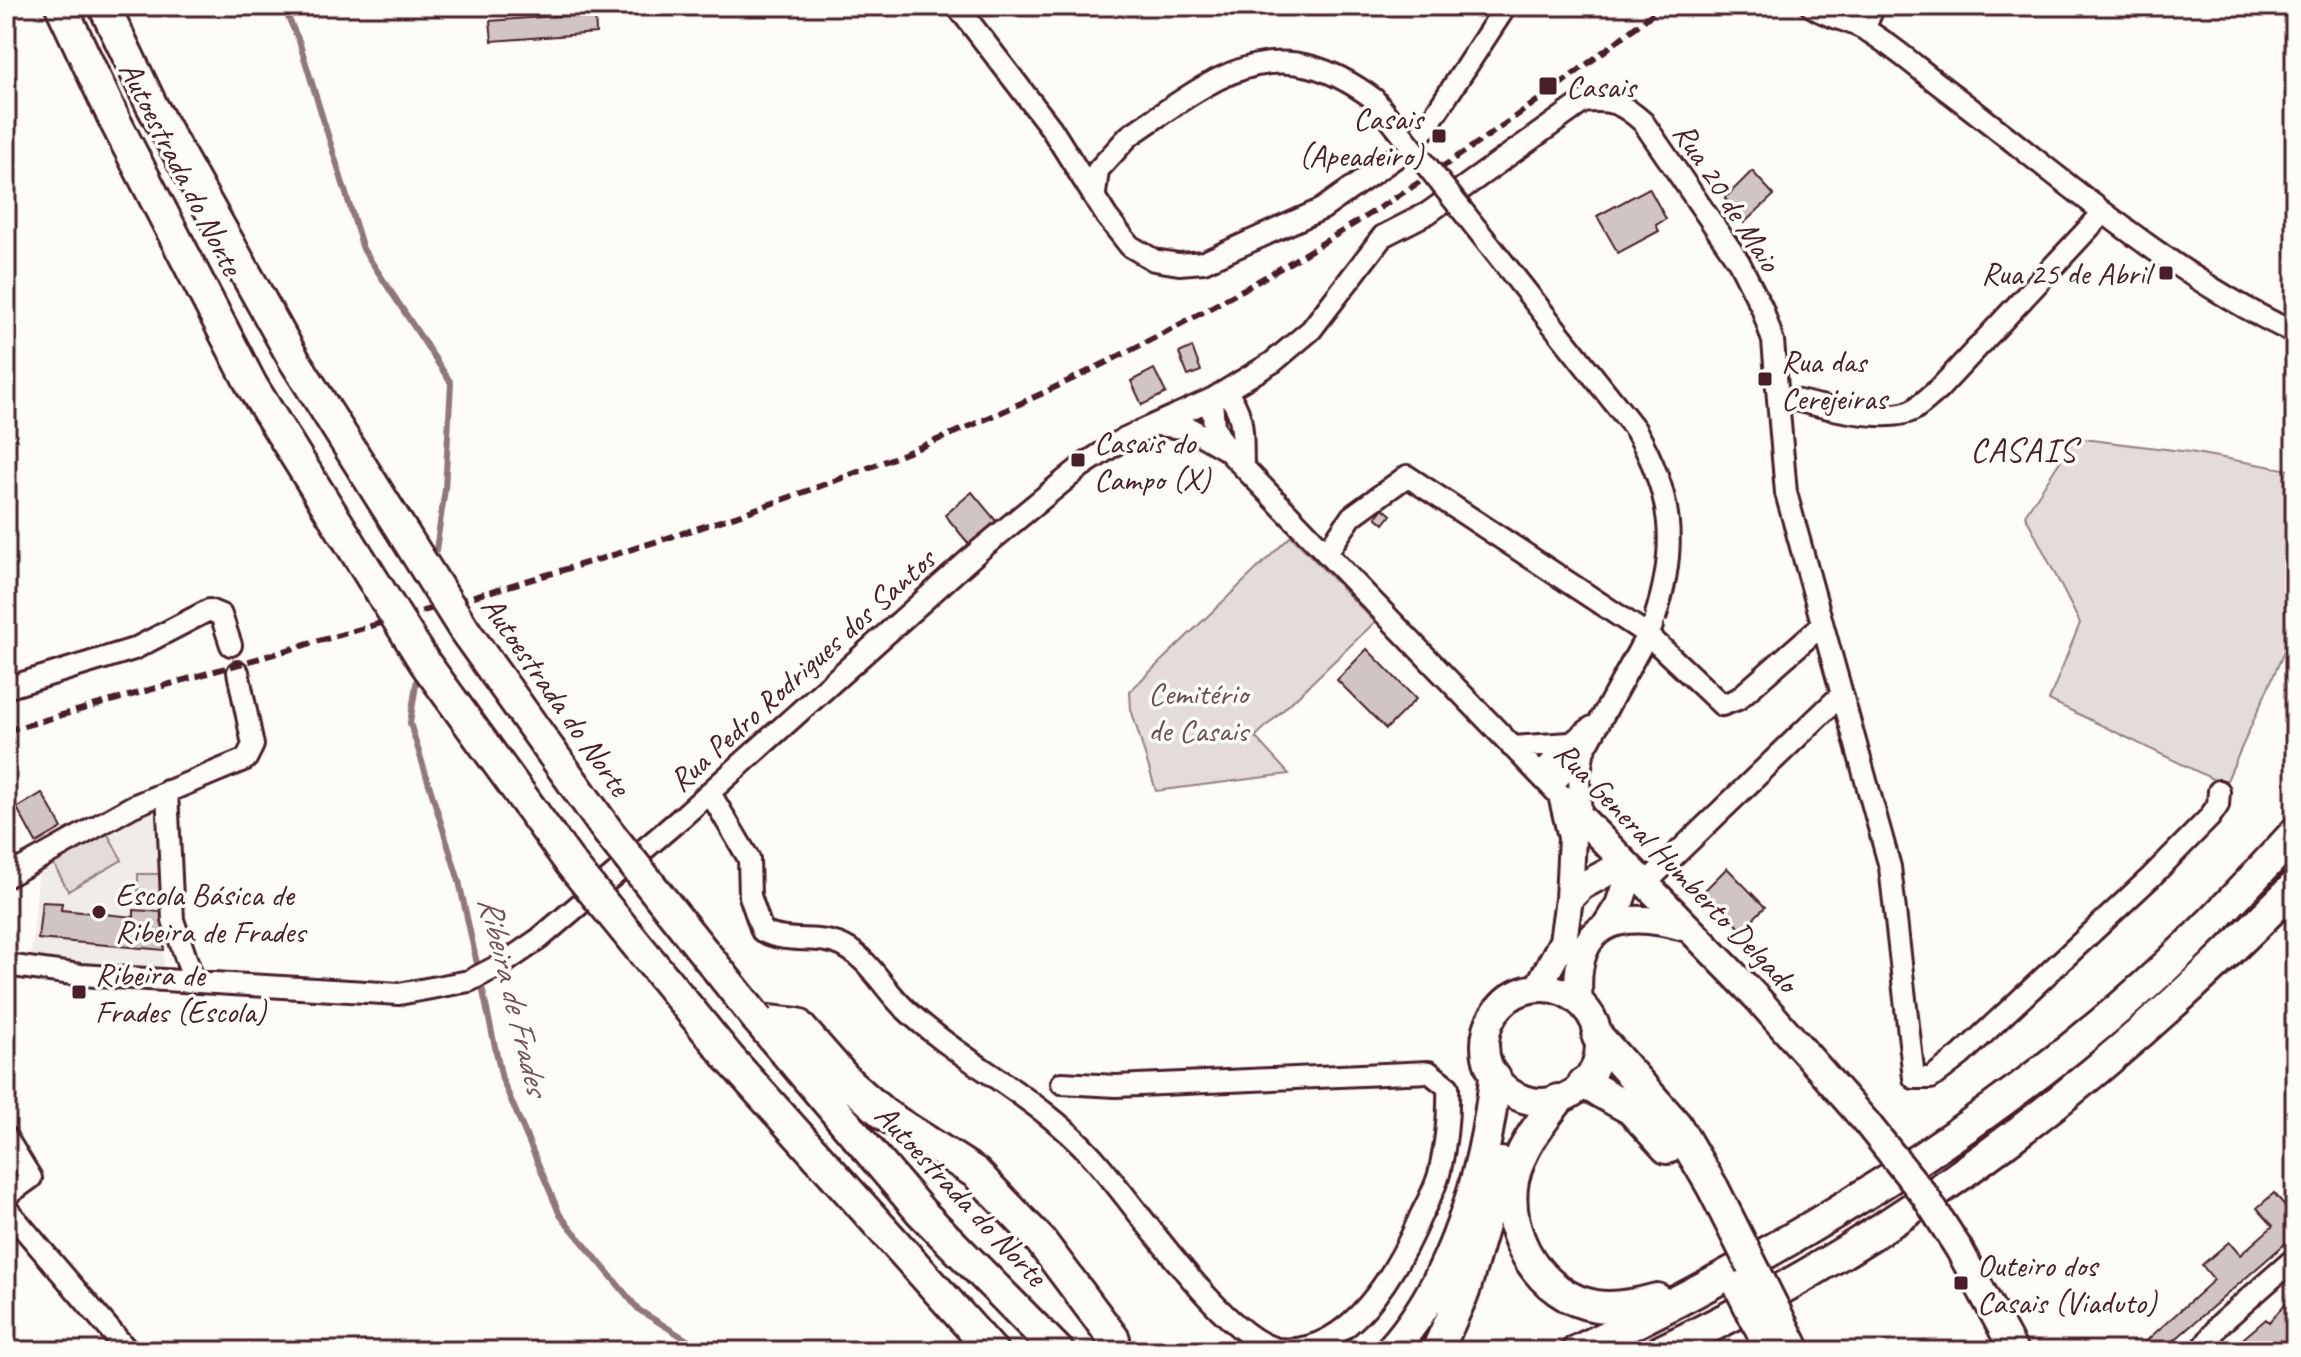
<svg xmlns="http://www.w3.org/2000/svg" width="2301" height="1357" viewBox="0 0 2301 1357" font-family="Caveat,sans-serif">
<style>
.built{fill:#f0ece8}
.green{fill:#e3dcda;stroke:#967e82;stroke-width:2}
.lines{fill:none;stroke-linecap:round;stroke-linejoin:round}
.stream{stroke:#91777b;stroke-width:6}
.building{fill:#d0c5c4;stroke:#4a1f2b;stroke-width:2}
.minor-casing{stroke:#4a1f2b;stroke-width:26}
.major-casing{stroke:#4a1f2b;stroke-width:32}
.highway-casing{stroke:#4a1f2b;stroke-width:36}
.minor{stroke:#fdfcf7;stroke-width:20}
.major{stroke:#fdfcf7;stroke-width:26}
.highway{stroke:#fdfcf7;stroke-width:30}
.rail{stroke:#4a1f2b;stroke-width:6;stroke-dasharray:12 6;stroke-linecap:butt}
.minor-bridge-casing{stroke:#4a1f2b;stroke-width:26;stroke-linecap:butt}
.major-bridge-casing{stroke:#4a1f2b;stroke-width:32;stroke-linecap:butt}
.highway-bridge-casing{stroke:#4a1f2b;stroke-width:36;stroke-linecap:butt}
.minor-bridge{stroke:#fdfcf7;stroke-width:20}
.major-bridge{stroke:#fdfcf7;stroke-width:26}
.highway-bridge{stroke:#fdfcf7;stroke-width:30}
.poi-dot{fill:#4a1f2b;stroke:#fdfcf7;stroke-width:3}
.labels{text-anchor:middle;dominant-baseline:central;stroke-width:7;stroke-linejoin:round;paint-order:stroke}
.poi-label{font-size:32px;fill:#4a1f2b;stroke:#fdfcf7;text-anchor:start}
.street-label{font-size:32px;fill:#4a1f2b;stroke:#fdfcf7}
.park-label{font-size:32px;fill:#704e57;stroke:#fdfcf7}
.neighbourhood-label{font-size:34px;letter-spacing:2px;fill:#4a1f2b;stroke:#fdfcf7}
.water-label{font-size:34px;font-style:italic;fill:#73525a;stroke:#fdfcf7}
</style>
<rect width="100%" height="100%" fill="#fdfcf7"/>
<filter id="ink" filterUnits="userSpaceOnUse"><feTurbulence type="fractalNoise" baseFrequency=".0125" numOctaves="2"/><feDisplacementMap in="SourceGraphic" scale="16" xChannelSelector="R" yChannelSelector="G"/><feConvolveMatrix kernelMatrix="1 2 1 2 8 2 1 2 1" color-interpolation-filters="sRGB"/></filter>
<g filter="url(#ink)">
<path class="built" d="M150 805 161 814 164 970 31 958 39 866 108 827 113 829Z"/>
<path class="green" d="M2075 438 2190 452 2295 471V627L2225 785 2049 700 2080 623 2025 515Z
M1291 536 1375 622 1255 737 1289 774 1156 791 1131 709 1130 691Z
M106 831 122 860 68 891 52 861Z
M138 874H160L161 902 138 903Z"/>
<g class="lines">
<path class="stream" d="M283 6 299 41 363 249 451 383 445 489 436 550
M418 672 410 723 459 881 502 1079 560 1215 639 1310 705 1351"/>
</g>
<path class="building" d="M595 13 596 33 492 41 490 21Z
M1752 171 1774 195 1744 223 1725 198Z
M1649 188 1666 219 1656 225 1659 231 1618 253 1597 216Z
M1192 347 1201 371 1188 376 1179 353Z
M1154 369 1166 393 1142 405 1131 381Z
M972 492 996 521 969 544 945 515Z
M1383 508 1391 515 1384 524 1376 517Z
M1367 649 1416 699 1386 729 1337 680Z
M42 793 62 828 36 843 17 808Z
M1727 868 1765 907 1742 930 1704 891Z
M42 902 62 903 61 910 134 917V910L163 912 164 950 38 939Z
M6 1148 24 1174 6 1187Z
M2274 1193 2295 1217V1235L2162 1351H2135L2214 1280 2202 1265 2229 1242 2240 1255 2273 1226 2257 1208Z
M2295 1293V1347L2290 1351H2236L2241 1346 2238 1343 2266 1319 2269 1322Z"/>
<g class="lines">
<defs>
<path id="minor" d="M957 6 1051 128 1107 217 1130 246 1154 260 1179 264 1204 262 1322 209 1396 157 1426 128 1506 6
M1811 6C1828 18 1848 19 1866 30 1895 47 1922 72 1949 92 2062 177 2166 273 2295 333
M1864 29 1874 6
M1095 194 1098 170 1129 136
M1225 392C1246 412 1242 439 1243 465
M1780 396C1810 404 1886 425 1913 410 1921 405 1930 396 1938 390L2102 214
M1212 399 1214 427 1226 448
M1158 425 1191 429 1227 450 1563 799
M1327 552 1352 516 1407 476 1648 635 1722 705 1738 699 1822 625
M6 688 134 649 209 610 221 615 231 645
M1512 747 1570 743
M1540 775 1561 751 1592 727
M1551 786 1583 752 1652 626
M167 791 173 920 193 979
M710 793 749 859 750 896 762 931C788 945 817 934 843 946 869 959 882 986 902 1006 960 1062 1036 1095 1091 1155 1132 1199 1223 1339 1278 1349 1350 1357 1398 1269 1421 1215 1428 1201 1437 1185 1440 1170 1446 1143 1449 1114 1448 1087L1429 1072 1116 1086 1062 1083
M1581 818 1579 778 1583 754
M6 877 133 806 246 759 253 745 238 672
M1645 884 1841 695
M6 965 80 975 399 994 469 981 504 963 539 939 681 818 981 549 1082 466 1125 438 1212 399 1273 362 1311 330 1383 236 1428 213 1583 102C1611 98 1623 104 1643 122L1739 262 1762 308 1773 341 1786 493 1890 867 1914 1078H1931L1961 1055 2151 877 2209 818 2218 805 2219 791
M6 1137 31 1178 6 1196
M6 1208 128 1351
M2201 1351 2220 1324 2295 1258"/>
<path id="major" d="M1563 799 1758 999 1866 1122
M1563 799 1572 837 1569 899
M1607 924 1619 905 1631 870
M1538 988 1563 941 1569 899 1582 886 1608 872 1631 870
M1485 1045a57 57 0 1 1 114 0a57 57 0 1 1-114 0Z
M1579 1002C1571 921 1619 908 1687 928
M1959 1249 2014 1351"/>
<path id="highway" d="M61 6 116 123 252 386
M104 6 152 106 293 358
M758 1020 797 1024 848 1082 884 1114 976 1173 1040 1240 1114 1339
M758 1020 921 1212 1058 1351
M1598 1037 1676 1125 1713 1188
M730 1059 992 1351
M1584 1083 1631 1109 1667 1148
M1558 1100C1539 1125 1520 1148 1513 1180 1503 1234 1540 1297 1596 1306 1616 1309 1639 1304 1657 1299
M1390 1351C1454 1281 1485 1171 1495 1078
M1437 1351 1464 1291 1501 1163
M1577 1351C1771 1259 1961 1145 2124 1004 2185 952 2241 892 2295 833
M1661 1351C1900 1239 2111 1074 2295 886"/>
</defs>
<use href="#minor" class="minor-casing"/>
<use href="#major" class="major-casing"/>
<use href="#highway" class="highway-casing"/>
<use href="#minor" class="minor"/>
<use href="#major" class="major"/>
<use href="#highway" class="highway"/>
<path class="rail" d="M6 731C150 690 294 648 437 607 584 564 731 522 873 466 1157 355 1424 196 1662 6"/>
<defs>
<path id="minor-bridge" d="M1129 136C1216 77 1274 25 1374 99L1635 429C1673 495 1678 546 1655 618"/>
<path id="major-bridge" d="M1866 1122 1925 1196 1959 1249"/>
<path id="highway-bridge" d="M293 358 465 631 609 833 758 1020
M252 386 425 663 571 864 730 1059
M1713 1188 1795 1351
M1740 1287 1772 1351"/>
</defs>
<use href="#minor-bridge" class="minor-bridge-casing"/>
<use href="#major-bridge" class="major-bridge-casing"/>
<use href="#highway-bridge" class="highway-bridge-casing"/>
<use href="#minor-bridge" class="minor-bridge"/>
<use href="#major-bridge" class="major-bridge"/>
<use href="#highway-bridge" class="highway-bridge"/>
</g>
</g>
<g class="poi-dot">
<rect x="1538" y="76" width="20" height="20" rx="4"/>
<rect x="1431" y="128" width="16" height="16" rx="4"/>
<rect x="2158" y="265" width="16" height="16" rx="4"/>
<rect x="1757" y="371" width="16" height="16" rx="4"/>
<rect x="1070" y="452" width="16" height="16" rx="4"/>
<circle cx="99" cy="912" r="8"/>
<rect x="71" y="984" width="16" height="16" rx="4"/>
<rect x="1953" y="1275" width="16" height="16" rx="4"/>
</g>
<g class="labels">
<g class="poi-label">
<text x="1566" y="86">Casais</text>
<text x="1423" y="118" text-anchor="end">Casais<tspan x="1423" dy="37">(Apeadeiro)</tspan></text>
<text x="2150" y="273" text-anchor="end">Rua 25 de Abril</text>
<text x="1781" y="361">Rua das<tspan x="1781" dy="37">Cerejeiras</tspan></text>
<text x="1094" y="442">Casais do<tspan x="1094" dy="37">Campo (X)</tspan></text>
<text x="115" y="894">Escola Básica de<tspan x="115" dy="37">Ribeira de Frades</tspan></text>
<text x="95" y="974">Ribeira de<tspan x="95" dy="37">Frades (Escola)</tspan></text>
<text x="1977" y="1265">Outeiro dos<tspan x="1977" dy="37">Casais (Viaduto)</tspan></text>
</g>
<g class="street-label">
<text transform="translate(181 168) rotate(63)">Autoestrada do Norte</text>
<text transform="translate(1727 197) rotate(57)">Rua 20 de Maio</text>
<text transform="translate(802 670) rotate(-42)">Rua Pedro Rodrigues dos Santos</text>
<text transform="translate(556 696) rotate(55)">Autoestrada do Norte</text>
<text transform="translate(1676 867) rotate(46)">Rua General Humberto Delgado</text>
<text transform="translate(961 1195) rotate(47)">Autoestrada do Norte</text>
</g>
<g class="park-label">
<text x="1198" y="693">Cemitério<tspan x="1198" dy="37">de Casais</tspan></text>
</g>
<g class="neighbourhood-label">
<text x="2024" y="449">CASAIS</text>
</g>
<g class="water-label">
<text transform="translate(514 995) rotate(76)">Ribeira de Frades</text>
</g>
</g>
<rect width="2301" height="1357" fill="none" stroke="#fdfcf7" stroke-width="32"/>
<rect x="16" y="16" width="2269" height="1325" fill="none" stroke="#4a1f2b" stroke-width="3" filter="url(#ink)"/>
</svg>
